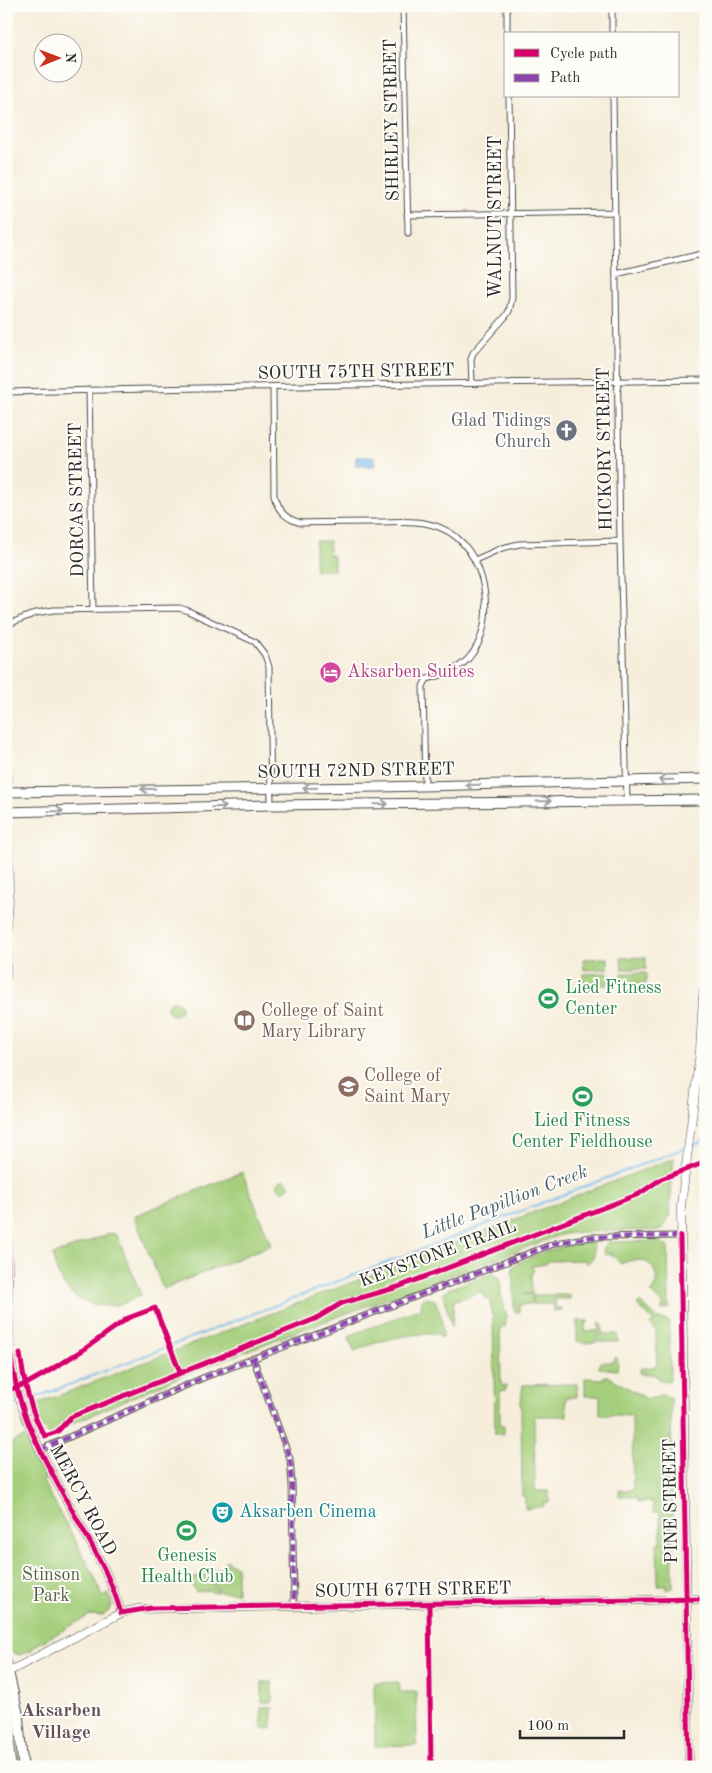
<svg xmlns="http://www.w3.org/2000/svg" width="712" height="1773" viewBox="0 0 712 1773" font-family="'Old Standard TT',serif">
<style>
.green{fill:#a5cf7b;stroke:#687d53}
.water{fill:#74baeb;stroke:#50728b}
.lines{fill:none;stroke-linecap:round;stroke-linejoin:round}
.stream{stroke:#74baeb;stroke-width:2}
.street-casing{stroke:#494845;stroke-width:7}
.secondary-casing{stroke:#494845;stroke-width:9}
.primary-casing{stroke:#494845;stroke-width:11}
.street{stroke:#fff;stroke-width:5}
.secondary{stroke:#fff;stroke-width:8}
.primary{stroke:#fff;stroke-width:9}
.quiet{stroke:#8e44ad;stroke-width:4;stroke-dasharray:8 4;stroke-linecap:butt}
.cycleway-casing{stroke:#fdfcf7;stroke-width:8}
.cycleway{stroke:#d6006c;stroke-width:5}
.oneway{stroke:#a0a0a0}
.labels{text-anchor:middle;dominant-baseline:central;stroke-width:4;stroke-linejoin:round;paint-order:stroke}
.street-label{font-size:18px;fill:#2b2b2b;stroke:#fdfcf7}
.worship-label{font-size:18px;fill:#5b616d;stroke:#fdfcf7;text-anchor:end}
.hotel-label{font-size:18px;fill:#b23c85;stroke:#fdfcf7;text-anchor:start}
.leisure-label{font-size:18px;fill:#27864d;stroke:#fdfcf7}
.education-label{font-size:18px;fill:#785e54;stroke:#fdfcf7;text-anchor:start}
.culture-label{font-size:18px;fill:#0d838f;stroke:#fdfcf7;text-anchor:start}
.park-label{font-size:18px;fill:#505c43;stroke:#fdfcf7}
.water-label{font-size:19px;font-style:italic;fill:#455d6e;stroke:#fdfcf7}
.neighbourhood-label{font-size:19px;font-weight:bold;fill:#644f59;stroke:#fdfcf7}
</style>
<rect width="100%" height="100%" fill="#fdfcf7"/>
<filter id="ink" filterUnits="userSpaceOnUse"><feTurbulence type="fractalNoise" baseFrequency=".02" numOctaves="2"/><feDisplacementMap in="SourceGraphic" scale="10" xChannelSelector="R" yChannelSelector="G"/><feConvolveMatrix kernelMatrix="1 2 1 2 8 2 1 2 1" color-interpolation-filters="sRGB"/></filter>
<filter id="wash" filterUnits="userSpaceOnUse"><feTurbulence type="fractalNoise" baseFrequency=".0096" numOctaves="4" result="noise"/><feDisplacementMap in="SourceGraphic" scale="20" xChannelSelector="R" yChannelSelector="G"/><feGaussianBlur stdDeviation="1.12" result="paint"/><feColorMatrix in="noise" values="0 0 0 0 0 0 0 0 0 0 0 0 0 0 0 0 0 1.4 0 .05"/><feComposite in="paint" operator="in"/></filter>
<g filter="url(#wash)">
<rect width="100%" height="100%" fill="#f6eedb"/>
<path class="green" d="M315 541H329V551L327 553 334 557V570H315Z
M646 957V969H622L621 958Z
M608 958V969L584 970 583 959Z
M608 973V985H584L583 974Z
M622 973H646V984H622Z
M167 1008a7 7 0 1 1 14 0a7 7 0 1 1-14 0Z
M674 1158 669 1218 662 1230 578 1232 560 1235 277 1339 172 1380 66 1426 51 1437 43 1429 34 1405Z
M242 1172 271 1245 163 1289 134 1216Z
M284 1179 290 1186 282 1192 276 1184Z
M111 1233 117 1235 141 1295C102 1319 59 1302 53 1255Z
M662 1241 663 1245 665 1244 668 1247 669 1309 661 1310 664 1306 651 1293C662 1281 655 1260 637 1260 632 1259 626 1262 621 1264L610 1253 607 1256 604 1253 603 1249 608 1242Z
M593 1243 594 1256 587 1264 584 1260 547 1261 546 1264 532 1266V1269L534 1270 531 1275 532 1294H524L532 1295V1304L519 1305V1312H516L514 1309V1280L512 1272 514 1266C530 1255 573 1241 593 1243Z
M493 1273 500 1278 501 1298 504 1304 505 1313 507 1314 505 1327 500 1329 501 1385 506 1386V1390L500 1391V1426H504V1434H495L493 1314H491V1299H485L481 1291 461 1299 454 1300 452 1327 443 1295 448 1289Z
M533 1295H570V1299H555V1308H562V1310L554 1311 553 1304H533Z
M427 1297 435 1300 442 1319 443 1336 440 1338V1334C410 1333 382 1339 354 1351L349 1338 351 1335 421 1308 422 1299Z
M640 1302 658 1319 667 1320 669 1322 670 1380 669 1382 661 1381C655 1372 650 1374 640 1374V1369L657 1366 656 1331 650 1324 653 1322H655L637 1305Z
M577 1321H588V1323H585V1331H594L597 1330V1342L585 1343 577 1341Z
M599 1322 602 1323 603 1334H617L618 1342H599Z
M616 1357 618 1361 617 1370 599 1368 600 1362H613L614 1358Z
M604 1376H608L647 1399C657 1398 661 1391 671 1398L673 1588 667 1590V1586H658L657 1543H661L660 1512H653V1502H638L637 1497H619V1490H633L632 1415H600V1396H585V1378L603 1379Z
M577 1384V1397H566L567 1416H534L535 1491H549V1502H544V1506L525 1509V1497L522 1496 521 1402 523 1385Z
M24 1437 46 1476 43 1482 92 1571 103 1597 109 1594 112 1605 108 1612 101 1616 90 1615 33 1647 32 1650 19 1655 10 1651 6 1646V1445Z
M228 1560 229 1563 237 1566V1592H220L207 1575 225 1566 224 1562Z
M204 1574 218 1592H211L209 1590 196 1592 189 1580Z
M262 1682H272V1702H262Z
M399 1682V1692H416L417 1745 375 1746 374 1683Z
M261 1707H272V1728L262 1729Z"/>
<path class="water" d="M356 457H374L375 466H356Z"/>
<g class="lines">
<path class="stream" d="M692 1146 706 1140
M24 1402 685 1148
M6 1407 20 1403"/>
</g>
</g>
<g filter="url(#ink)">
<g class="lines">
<defs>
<path id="street" d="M403 6 408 233
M507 6V34
M612 6V34
M613 96 620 541 627 801
M407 215 615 212
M616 274 706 253
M472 383 471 359 473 353 506 316 509 311 512 298 509 96
M273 387 274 495C277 511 286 519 301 523 326 522 352 522 377 522 398 522 421 519 441 528 487 546 500 624 468 659 456 671 443 675 427 679L423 686 425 786
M89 390 93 610
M6 392 350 385 706 380
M475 560 502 548 519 544 620 541
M6 625 36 613 54 610 179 608 186 610 255 642 265 655 269 667 271 805
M253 1358 290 1459 292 1484 294 1606
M40 1450 205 1377 556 1243 591 1237 680 1236
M429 1604 431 1767"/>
<path id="secondary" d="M6 737 9 895 6 978
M6 1162 9 1335C12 1409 46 1463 81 1526 97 1554 112 1581 121 1613
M6 1673 121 1613 138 1609 706 1599
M689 1767 681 1206 700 1052 703 996 706 983"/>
<path id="primary" d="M6 792 379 787 706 779
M6 812 271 805 706 800
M6 1661 18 1713 23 1767
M6 1720 11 1767"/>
</defs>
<use href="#street" class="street-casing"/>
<use href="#secondary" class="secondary-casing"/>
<use href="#primary" class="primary-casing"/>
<use href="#street" class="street"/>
<use href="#secondary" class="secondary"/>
<use href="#primary" class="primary"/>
<path class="quiet" d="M253 1358 290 1459 292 1484 294 1606
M40 1450 205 1377 556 1243 591 1237 680 1236"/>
<defs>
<path id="cycleway" d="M6 1162 9 1335C12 1409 46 1463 81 1526 97 1554 112 1581 121 1613L151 1608 706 1599
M680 1236 689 1767
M20 1354C23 1377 31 1416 45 1436L57 1432 71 1417 315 1319 342 1303 398 1287 639 1194 661 1179 706 1162
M6 1391 28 1383 44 1374 86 1348 128 1318 155 1308 180 1372
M429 1604 431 1767"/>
</defs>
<use href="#cycleway" class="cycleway-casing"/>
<use href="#cycleway" class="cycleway"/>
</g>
<defs><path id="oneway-shaft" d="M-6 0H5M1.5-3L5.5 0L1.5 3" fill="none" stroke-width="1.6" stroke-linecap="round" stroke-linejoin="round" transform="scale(1.25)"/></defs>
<g class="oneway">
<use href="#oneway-shaft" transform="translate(666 780) rotate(179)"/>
<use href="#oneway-shaft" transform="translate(473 785) rotate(179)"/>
<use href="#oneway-shaft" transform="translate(310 788) rotate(179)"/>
<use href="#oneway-shaft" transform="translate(148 789) rotate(179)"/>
<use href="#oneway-shaft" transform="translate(544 801) rotate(-1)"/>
<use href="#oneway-shaft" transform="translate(381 804) rotate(-1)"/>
<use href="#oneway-shaft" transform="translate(219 807) rotate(-2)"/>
<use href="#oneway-shaft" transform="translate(56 811) rotate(-1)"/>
</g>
</g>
<defs>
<symbol id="church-disc" viewBox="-11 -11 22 22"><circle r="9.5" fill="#6b7280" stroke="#fdfcf7"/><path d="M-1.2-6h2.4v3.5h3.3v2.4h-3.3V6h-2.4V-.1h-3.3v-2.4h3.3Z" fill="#fff"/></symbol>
<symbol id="hotel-disc" viewBox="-11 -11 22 22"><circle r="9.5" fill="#d1479c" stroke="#fdfcf7"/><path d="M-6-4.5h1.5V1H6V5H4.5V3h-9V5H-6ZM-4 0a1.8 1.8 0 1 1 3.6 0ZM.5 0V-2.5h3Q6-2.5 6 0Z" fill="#fff"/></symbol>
<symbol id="stadium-disc" viewBox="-11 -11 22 22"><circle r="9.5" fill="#2e9e5b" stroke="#fdfcf7"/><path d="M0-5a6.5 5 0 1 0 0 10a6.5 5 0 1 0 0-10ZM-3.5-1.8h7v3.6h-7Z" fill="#fff"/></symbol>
<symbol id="library-disc" viewBox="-11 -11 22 22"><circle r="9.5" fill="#8d6e63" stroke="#fdfcf7"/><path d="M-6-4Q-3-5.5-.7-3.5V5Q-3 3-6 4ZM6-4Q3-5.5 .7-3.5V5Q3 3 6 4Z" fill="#fff"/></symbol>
<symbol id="university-disc" viewBox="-11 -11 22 22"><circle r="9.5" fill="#8d6e63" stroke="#fdfcf7"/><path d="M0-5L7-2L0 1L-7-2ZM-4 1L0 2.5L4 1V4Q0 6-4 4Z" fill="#fff"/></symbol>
<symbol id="theatre-disc" viewBox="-11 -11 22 22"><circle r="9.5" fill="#0f9aa8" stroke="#fdfcf7"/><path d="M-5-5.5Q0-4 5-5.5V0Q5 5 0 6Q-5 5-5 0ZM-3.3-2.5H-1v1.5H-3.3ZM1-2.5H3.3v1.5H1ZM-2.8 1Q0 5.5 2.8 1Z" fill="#fff"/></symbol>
</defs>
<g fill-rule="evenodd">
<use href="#church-disc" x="554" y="418" width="25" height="25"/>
<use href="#hotel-disc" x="318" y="660" width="25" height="25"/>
<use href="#stadium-disc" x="536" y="986" width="25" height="25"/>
<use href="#library-disc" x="232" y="1008" width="25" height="25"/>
<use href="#university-disc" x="336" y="1074" width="25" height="25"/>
<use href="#stadium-disc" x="570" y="1084" width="25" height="25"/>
<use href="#theatre-disc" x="210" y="1500" width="25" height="25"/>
<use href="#stadium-disc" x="174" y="1518" width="25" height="25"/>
</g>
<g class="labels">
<g class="street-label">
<text transform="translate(392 120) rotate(-91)">SHIRLEY STREET</text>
<text transform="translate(496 217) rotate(-90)">WALNUT STREET</text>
<text transform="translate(356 372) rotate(-1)">SOUTH 75TH STREET</text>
<text transform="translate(605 449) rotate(-91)">HICKORY STREET</text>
<text transform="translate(77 500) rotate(-91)">DORCAS STREET</text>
<text transform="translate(356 771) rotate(-1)">SOUTH 72ND STREET</text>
<text transform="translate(438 1254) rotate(-20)">KEYSTONE TRAIL</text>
<text transform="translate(83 1500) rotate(62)">MERCY ROAD</text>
<text transform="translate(671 1501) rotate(-91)">PINE STREET</text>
<text transform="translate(413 1590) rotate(-1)">SOUTH 67TH STREET</text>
</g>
<g class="worship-label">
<text x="551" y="421">Glad Tidings<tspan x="551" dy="21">Church</tspan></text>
</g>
<g class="hotel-label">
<text x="347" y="672">Aksarben Suites</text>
</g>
<g class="leisure-label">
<text x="565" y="988" text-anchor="start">Lied Fitness<tspan x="565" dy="21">Center</tspan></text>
<text x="582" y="1121">Lied Fitness<tspan x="582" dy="21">Center Fieldhouse</tspan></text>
<text x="187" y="1556">Genesis<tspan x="187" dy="21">Health Club</tspan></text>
</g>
<g class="education-label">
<text x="261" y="1011">College of Saint<tspan x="261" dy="21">Mary Library</tspan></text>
<text x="364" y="1076">College of<tspan x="364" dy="21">Saint Mary</tspan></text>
</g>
<g class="culture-label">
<text x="239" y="1512">Aksarben Cinema</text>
</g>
<g class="park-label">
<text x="51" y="1575">Stinson<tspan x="51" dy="21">Park</tspan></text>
</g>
<g class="water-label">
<text transform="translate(505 1203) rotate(-21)">Little Papillion Creek</text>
</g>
<g class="neighbourhood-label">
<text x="61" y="1711">Aksarben<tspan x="61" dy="22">Village</tspan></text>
</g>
</g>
<rect width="712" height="1773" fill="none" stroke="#fdfcf7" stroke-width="25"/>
<rect x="504" y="32" width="175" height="65" fill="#fdfcf7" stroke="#a9a8a5"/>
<rect x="514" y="49" width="25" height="8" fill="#d6006c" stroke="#a9a8a5"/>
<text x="550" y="58" font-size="15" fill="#2b2b2b">Cycle path</text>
<rect x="514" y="74" width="25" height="8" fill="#8e44ad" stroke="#a9a8a5"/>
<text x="550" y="82" font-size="15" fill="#2b2b2b">Path</text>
<g transform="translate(58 58) rotate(89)"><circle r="24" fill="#fdfcf7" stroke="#a9a8a5"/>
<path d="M0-4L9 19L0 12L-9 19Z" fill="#c8321e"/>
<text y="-8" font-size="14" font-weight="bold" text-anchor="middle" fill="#2b2b2b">N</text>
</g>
<path d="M520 1730v8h104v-8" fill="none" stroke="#2b2b2b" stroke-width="2.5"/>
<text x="527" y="1730" font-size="15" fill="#2b2b2b" stroke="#fdfcf7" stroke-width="4" paint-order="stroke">100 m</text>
</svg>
